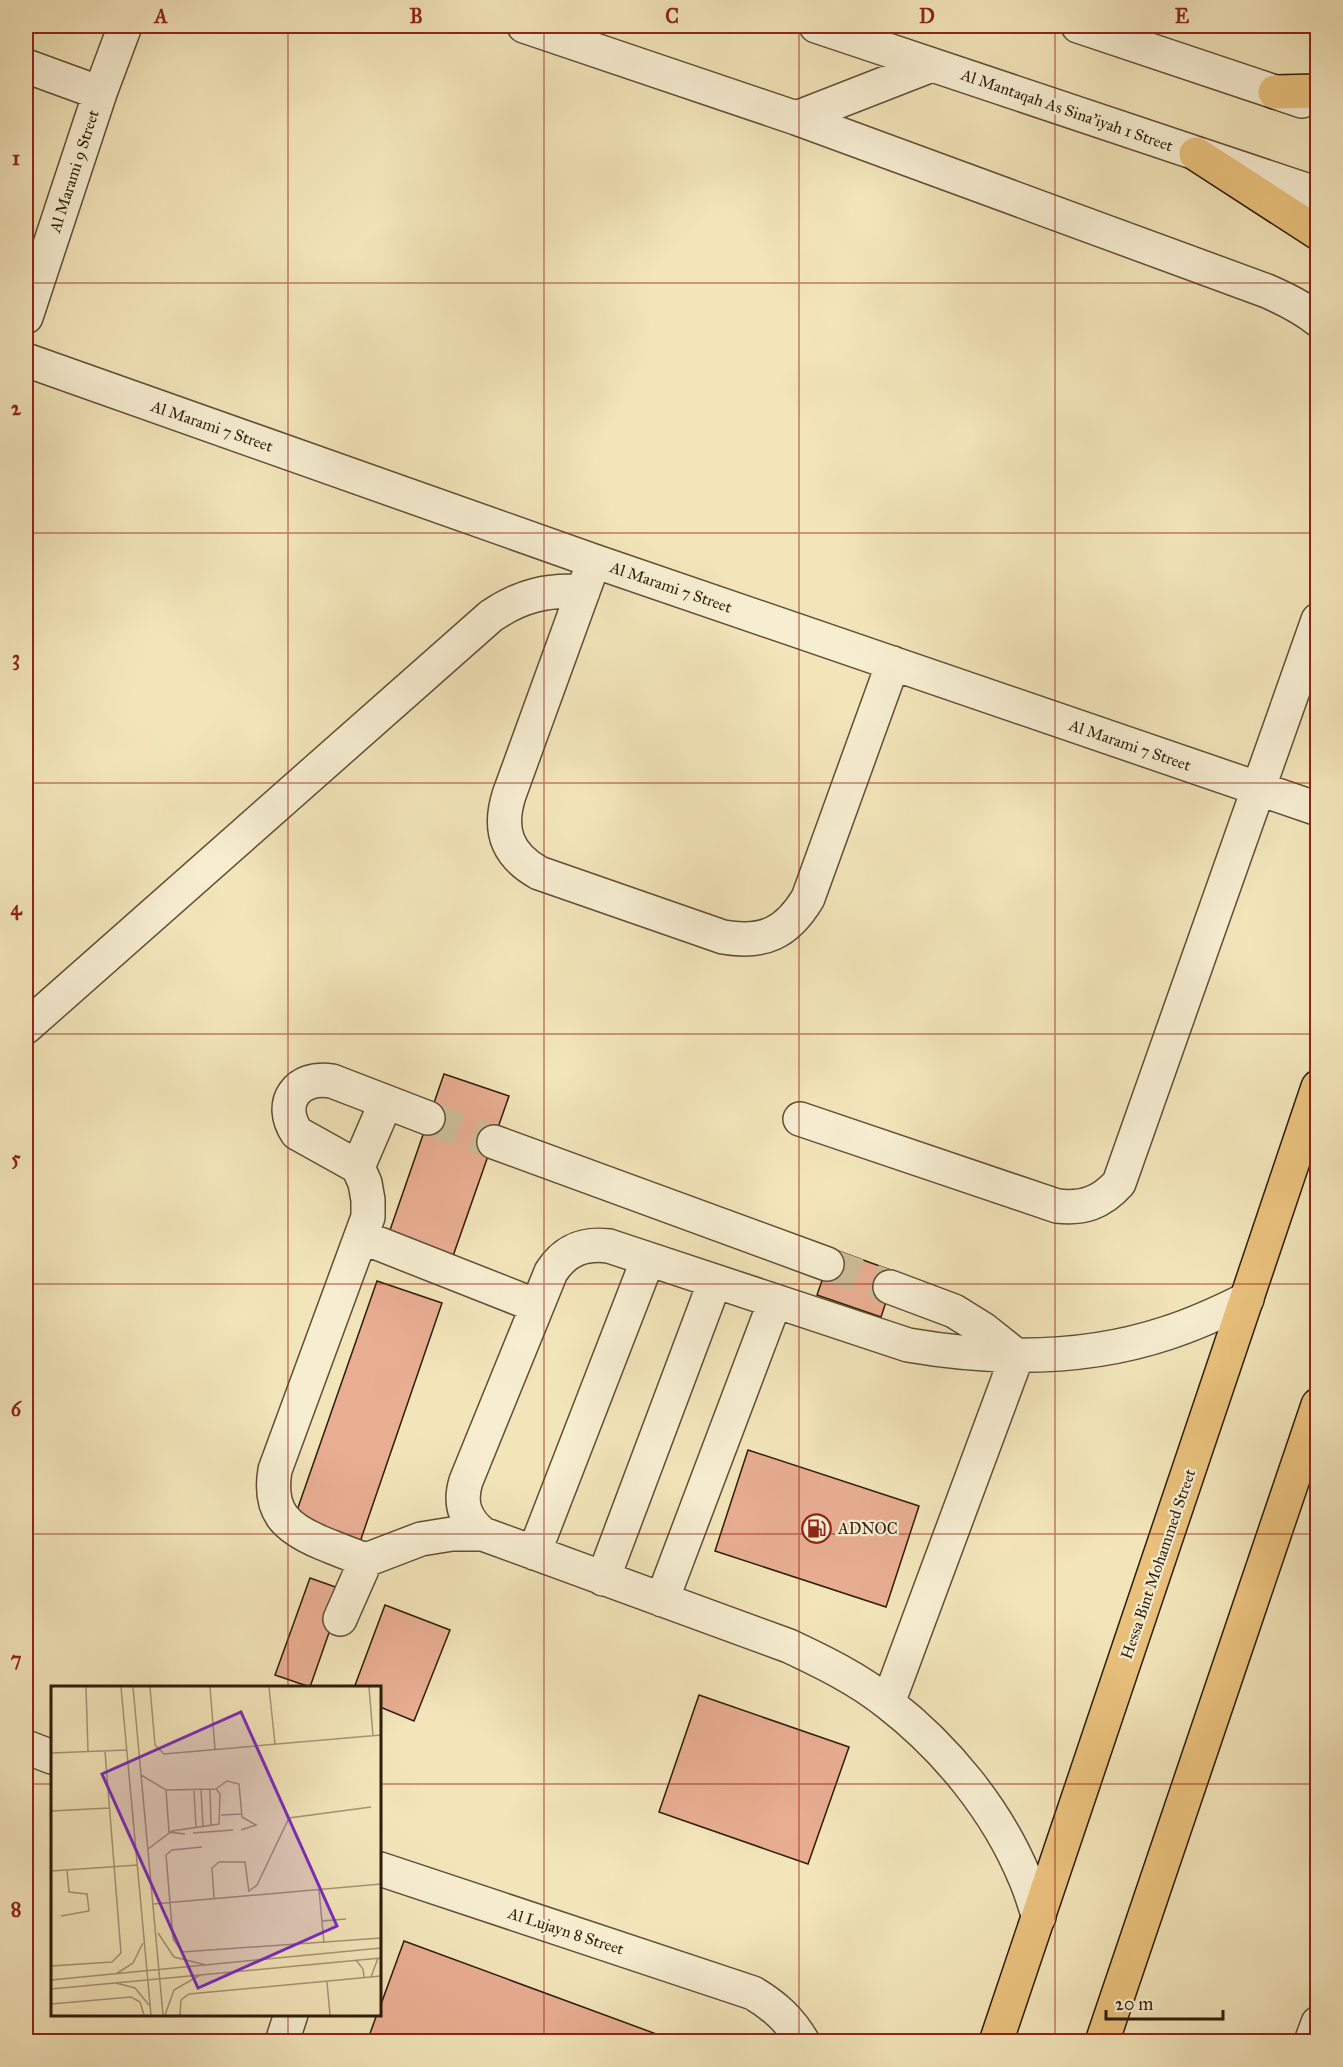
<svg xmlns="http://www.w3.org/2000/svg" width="1343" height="2067" viewBox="0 0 1343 2067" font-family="'IM FELL Great Primer',serif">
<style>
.building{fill:#e9ae92;stroke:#2e1d0a;stroke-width:1.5}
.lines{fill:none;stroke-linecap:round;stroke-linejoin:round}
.minor-tunnel{stroke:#ccbd97;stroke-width:33;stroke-dasharray:33 16;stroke-linecap:butt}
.minor-casing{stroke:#5f4f36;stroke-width:36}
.major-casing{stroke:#2e1d0a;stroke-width:36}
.minor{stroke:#f7eed2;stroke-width:33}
.major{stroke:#eac27d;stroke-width:33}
.grid{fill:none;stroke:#8f2418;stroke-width:1.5;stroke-opacity:0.55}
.labels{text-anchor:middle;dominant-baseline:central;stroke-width:4.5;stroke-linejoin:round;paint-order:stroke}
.street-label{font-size:16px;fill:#2e1d0a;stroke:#f7eed2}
.poi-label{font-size:16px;fill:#2e1d0a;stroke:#f7eed2;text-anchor:start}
.inset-road{fill:none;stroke:#a49574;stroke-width:1.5}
.view{fill:#7b2cbf;fill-opacity:0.15;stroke:#7b2cbf;stroke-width:3}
.inset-edge{fill:none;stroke:#2e1d0a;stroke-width:3}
.neatline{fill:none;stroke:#8f2418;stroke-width:2}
.grid-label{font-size:20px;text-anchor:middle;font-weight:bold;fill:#8f2418}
</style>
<rect width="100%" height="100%" fill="#f3e5ba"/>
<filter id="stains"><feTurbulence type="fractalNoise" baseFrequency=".00333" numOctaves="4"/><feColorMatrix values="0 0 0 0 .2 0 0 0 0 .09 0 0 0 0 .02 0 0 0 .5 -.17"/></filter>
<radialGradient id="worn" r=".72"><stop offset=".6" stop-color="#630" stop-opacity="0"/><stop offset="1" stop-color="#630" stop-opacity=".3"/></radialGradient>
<path class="building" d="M444 1074 509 1096 453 1256 389 1233Z
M833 1249 896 1272 881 1317 817 1295Z
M377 1281 442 1303 360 1542 294 1519Z
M748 1450 919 1506 886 1607 715 1551Z
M310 1578 344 1590 310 1687 275 1675Z
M385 1605 450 1630 414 1721 380 1707V1688H354Z
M699 1695 849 1747 808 1864 659 1812Z
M404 1941 678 2042H367L377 2014H380V2007Z"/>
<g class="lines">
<path class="minor-tunnel" d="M428 1118 494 1142
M827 1264 890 1287"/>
<defs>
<path id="minor" d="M524 26 796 118 1267 291C1285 299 1302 307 1318 320
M816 26 1318 194
M1078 26 1302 101
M26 66 100 93
M796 118 932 65
M26 317 100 93 125 26
M26 360 594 561 1318 809
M594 561 509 795C498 830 507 855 539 873L723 937C764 944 787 933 808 898L893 663
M26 1027 491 616C520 596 548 589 583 592
M428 1118 332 1081C297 1075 277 1103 297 1133L358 1167 365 1183 368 1200V1217L275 1470C268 1512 286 1528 322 1543 337 1549 351 1555 366 1560L421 1539 452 1534H483
M800 1119 1057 1206C1083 1209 1101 1203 1119 1183L1318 620
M494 1142 827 1264
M358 1167 386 1102
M362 1237 537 1306
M534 1553 648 1259
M603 1579 715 1281
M662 1600 775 1301
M340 1619 366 1560
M888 1703 1017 1356 983 1329 954 1311 890 1287
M26 1747 52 1757
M380 1869 753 1993C775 2006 790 2020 803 2042
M1039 1917C1034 1904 1031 1891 1025 1878 997 1810 946 1748 888 1703 858 1679 823 1662 789 1646L483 1534C465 1520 459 1503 466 1481L551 1272C565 1250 583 1243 609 1246L908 1345C995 1360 1083 1361 1167 1333 1195 1324 1221 1312 1247 1299
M282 2042 291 2014
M1311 2042 1318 2023"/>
<path id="major" d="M1275 92 1318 91
M1196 154 1318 233
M996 2042 1318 1087
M1102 2042 1318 1405"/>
</defs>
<use href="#minor" class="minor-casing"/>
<use href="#major" class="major-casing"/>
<use href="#minor" class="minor"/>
<use href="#major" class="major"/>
</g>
<path class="grid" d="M288 26V1688M544 26V2042M799 26V2042M1055 26V2042M26 283H1318M26 533H1318M26 783H1318M26 1034H1318M26 1284H1318M26 1534H1318M26 1784H52M380 1784H1318M288 2014V2042"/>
<defs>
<symbol id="fuel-ring" viewBox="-11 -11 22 22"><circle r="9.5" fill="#f7eed2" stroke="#8f2418" stroke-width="1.5"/><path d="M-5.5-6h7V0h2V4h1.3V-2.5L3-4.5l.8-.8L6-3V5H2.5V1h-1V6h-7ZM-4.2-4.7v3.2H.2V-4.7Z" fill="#8f2418"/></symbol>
</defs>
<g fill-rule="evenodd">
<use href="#fuel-ring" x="800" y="1512" width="33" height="33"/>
</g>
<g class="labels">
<g class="street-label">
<text transform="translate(1067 110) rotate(19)">Al Mantaqah As Sina'iyah 1 Street</text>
<text transform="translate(74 171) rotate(-72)">Al Marami 9 Street</text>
<text transform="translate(212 426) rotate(19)">Al Marami 7 Street</text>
<text transform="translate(671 587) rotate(19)">Al Marami 7 Street</text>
<text transform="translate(1130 745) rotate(19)">Al Marami 7 Street</text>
<text transform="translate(1158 1564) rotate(-71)">Hessa Bint Mohammed Street</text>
<text transform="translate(566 1931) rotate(18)">Al Lujayn 8 Street</text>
</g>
<g class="poi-label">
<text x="838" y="1528">ADNOC</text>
</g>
</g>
<g transform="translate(51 1686)">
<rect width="330" height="330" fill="#f3e5ba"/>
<path class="inset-road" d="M35 1 37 66M70 1 100 329M82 1 112 329M99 1 104 59 113 68 330 49M159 1 164 63M218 1 224 58M318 1 322 50M0 67 76 64M90 89 115 104 165 103 169 108 168 138 121 145 97 163M165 103 176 95 188 98 191 131 205 139 190 144M115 104 118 146 134 148M150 104 152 140M159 104 160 139M143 105 145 141M0 125 58 122M170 129 191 128M142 147 182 144M151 161 121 164 115 169 122 253 131 266 330 252M0 185 87 179M268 204 273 257M198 205 206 199 238 132 320 121M163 212 161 182 168 176H194L198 206M102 218 330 198M10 230 38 225 36 208 18 206 16 184M271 235 295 233M107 247 123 271 155 279M305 274 312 283 313 291M0 280 61 276 70 267 54 65M65 288 82 277 92 257M320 291 327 272M0 294 330 262M276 296 279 329M65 297 84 302 98 319M0 303 330 272M0 318 80 311 89 316 93 329M114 329 123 304 149 289M129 329 130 314 138 308 330 290"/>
<path class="view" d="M190 26 286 240 147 302 51 88Z"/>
<rect width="330" height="330" class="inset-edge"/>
</g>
<rect width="1343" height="2067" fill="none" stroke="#f3e5ba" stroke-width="66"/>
<path d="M1106 2010v9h117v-9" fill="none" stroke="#2e1d0a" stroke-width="3"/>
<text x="1115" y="2010" font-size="18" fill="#2e1d0a" stroke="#f7eed2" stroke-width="4.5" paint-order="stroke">20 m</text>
<rect x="33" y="33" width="1277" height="2001" class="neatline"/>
<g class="grid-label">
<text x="161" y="23">A</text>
<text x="416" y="23">B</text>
<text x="672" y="23">C</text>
<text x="927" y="23">D</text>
<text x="1182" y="23">E</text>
<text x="16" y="165">1</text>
<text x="16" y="415">2</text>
<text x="16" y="665">3</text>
<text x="16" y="915">4</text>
<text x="16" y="1165">5</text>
<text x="16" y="1416">6</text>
<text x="16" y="1666">7</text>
<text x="16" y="1916">8</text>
</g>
<rect width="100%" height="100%" filter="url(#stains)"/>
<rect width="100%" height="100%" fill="url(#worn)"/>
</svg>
